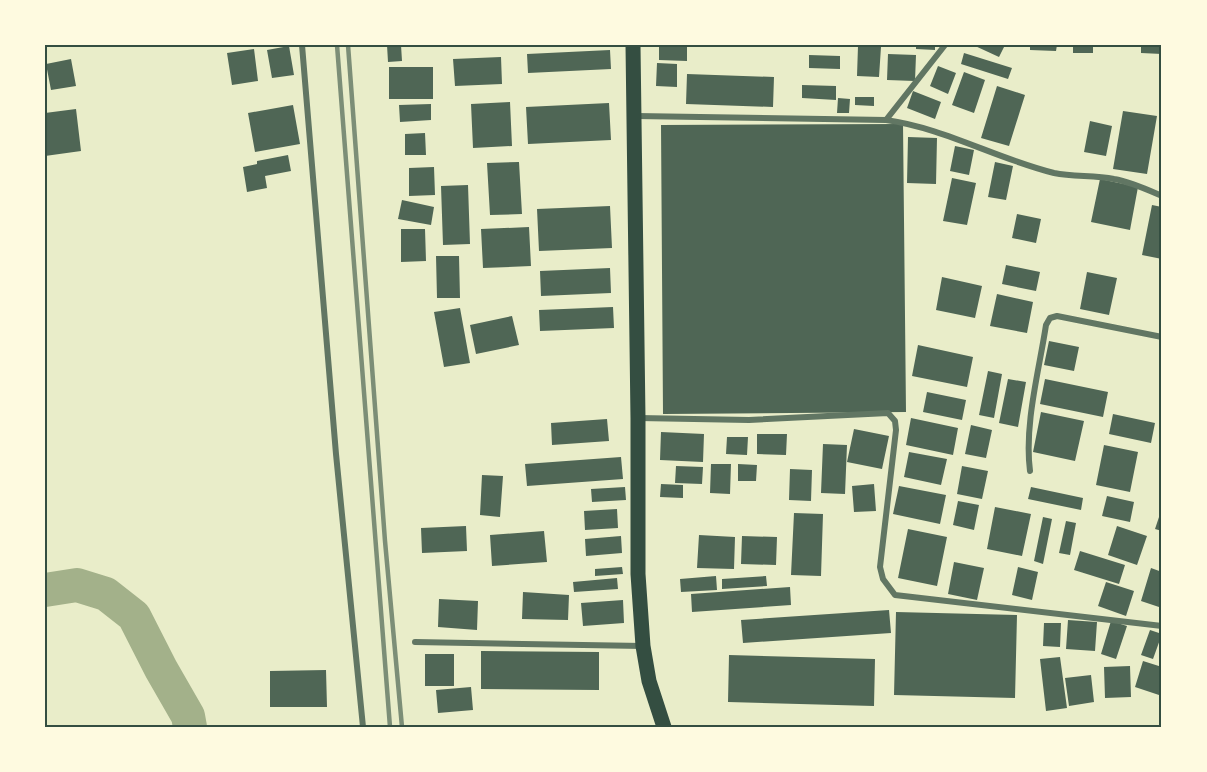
<svg xmlns="http://www.w3.org/2000/svg" width="1207" height="772" viewBox="0 0 1207 772" font-family="'PT Sans Narrow',sans-serif">
<style>
.lines{fill:none;stroke-linecap:round;stroke-linejoin:round}
.river{stroke:#a3b18a;stroke-width:34}
.building{fill:#4f6655}
.minor{stroke:#617663;stroke-width:6}
.trunk{stroke:#344e41;stroke-width:15}
.rail{stroke:#7c8e77;stroke-width:4.5}
.neatline{fill:none;stroke:#344e41;stroke-width:2}
</style>
<rect width="100%" height="100%" fill="#e9edc9"/>
<g class="lines">
<path class="river" d="M45 590 77 585 106 594 134 616 161 669 188 716 190 727"/>
</g>
<path class="building" d="M387 45H401L402 61 388 62Z
M659 45H687V61L659 60Z
M916 45H935V50L916 49Z
M973 45H1005L999 57Z
M1030 45H1057L1056 51 1030 50Z
M1073 45H1093V53H1073Z
M1141 45H1162V54L1141 53Z
M289 46 294 75 272 78 267 50Z
M858 46 881 47 879 77 857 76Z
M254 49 258 81 232 85 227 53Z
M610 50 611 69 528 73 527 54Z
M964 53 1012 68 1008 79 961 64Z
M888 54 916 55 915 81 887 80Z
M809 55 840 56V69L809 68Z
M501 57 502 84 455 86 453 59Z
M71 59 76 86 51 90 46 64Z
M657 63 677 64V87L656 86Z
M938 66 956 73 948 94 930 86Z
M389 67H433V99H389Z
M964 72 985 80 974 113 952 105Z
M687 74 774 77 773 107 686 104Z
M802 85 836 86V100L802 98Z
M997 86 1025 95 1009 146 981 138Z
M913 91 941 102 935 119 907 108Z
M855 97H874V106L855 105Z
M838 98 850 99 849 113H837Z
M510 102 512 146 473 148 471 104Z
M609 103 611 140 528 144 526 107Z
M431 104V120L400 122 399 105Z
M293 105 300 144 255 152 248 113Z
M76 109 81 151 45 156V113Z
M1123 111 1157 116 1147 174 1113 169Z
M1090 121 1112 126 1106 156 1084 152Z
M903 124 906 412 663 414 661 125Z
M425 133 426 155H405V134Z
M908 137 937 138 936 184 907 183Z
M955 146 974 150 969 175 950 171Z
M288 155 291 171 265 176 267 188 247 192 243 167 257 164V161Z
M519 162 522 214 490 215 487 163Z
M995 162 1013 166 1006 200 988 197Z
M434 167 435 195 409 196V168Z
M952 178 976 183 967 225 943 221Z
M1100 179 1138 187 1130 230 1091 222Z
M468 185 470 244 443 245 441 186Z
M402 200 434 207 431 225 398 219Z
M1152 205 1162 207V259L1142 255Z
M610 206 612 248 539 251 537 209Z
M1017 214 1041 219 1036 243 1012 238Z
M529 227 531 266 483 268 481 229Z
M401 229H425L426 261 401 262Z
M436 256H459L460 298H437Z
M1006 265 1040 272 1036 291 1002 284Z
M610 268 611 293 541 296 540 271Z
M1087 272 1117 278 1109 315 1080 309Z
M942 277 982 286 975 318 936 310Z
M997 294 1033 302 1027 333 990 326Z
M613 307 614 328 540 331 539 310Z
M460 308 470 363 444 367 434 312Z
M512 316 519 345 476 354 470 325Z
M1049 341 1079 347 1074 371 1044 365Z
M918 345 973 357 967 387 912 376Z
M988 371 1002 374 994 418 979 415Z
M1008 379 1026 382 1018 427 999 423Z
M1045 379 1108 392 1103 417 1040 404Z
M927 392 966 400 962 420 923 412Z
M1041 412 1084 421 1075 461 1033 452Z
M1113 414 1155 423 1151 443 1109 434Z
M911 418 958 428 953 455 906 445Z
M607 419 609 441 552 445 551 423Z
M971 425 992 430 986 458 965 454Z
M854 429 889 436 882 469 847 462Z
M661 432 704 434 703 462 660 460Z
M757 434H787L786 455 757 454Z
M727 437H748L747 455 726 454Z
M823 444 847 445 845 494 821 493Z
M1104 445 1138 452 1130 492 1096 485Z
M909 452 947 459 941 485 904 477Z
M621 457 623 479 527 486 525 464Z
M711 464H731L730 494 710 493Z
M738 464 757 465 756 481H738Z
M676 466 703 467 702 484 675 483Z
M962 466 988 471 982 499 957 494Z
M790 469 812 470 811 501 789 500Z
M482 475 503 476 500 517 480 515Z
M661 484 683 485V498L660 497Z
M874 484 876 511 854 512 852 486Z
M899 486 946 495 940 524 893 514Z
M625 487 626 500 592 502 591 489Z
M1031 487 1083 498 1081 510 1028 499Z
M1107 496 1134 502 1130 522 1102 516Z
M958 501 979 505 974 530 953 525Z
M995 507 1031 514 1022 556 987 549Z
M617 509 618 528 585 530 584 511Z
M794 513 823 514 821 576 791 575Z
M1160 514 1162 515V531L1155 529Z
M1043 517 1052 519 1043 564 1034 561Z
M1066 521 1076 523 1070 555 1059 553Z
M466 526 467 551 422 553 421 528Z
M1117 526 1147 536 1137 565 1108 555Z
M908 529 947 537 937 586 898 578Z
M544 531 547 562 492 566 490 535Z
M699 535 735 537 734 569 697 568Z
M621 536 622 553 586 556 585 539Z
M742 536 777 537 776 565 741 564Z
M1080 551 1125 565 1119 584 1074 570Z
M954 562 984 568 977 600 948 594Z
M622 567 623 574 595 576V569Z
M1018 567 1038 572 1032 600 1012 595Z
M1151 568 1162 572V608L1141 601Z
M716 576 717 590 681 592 680 579Z
M766 576 767 586 722 589V579Z
M617 578 618 589 574 592 573 582Z
M1106 582 1134 591 1126 616 1098 606Z
M790 587 791 605 692 612 691 594Z
M523 592 569 595 568 620 522 619Z
M439 599 478 601 477 630 438 627Z
M623 600 624 623 583 626 581 603Z
M889 610 891 633 743 643 741 620Z
M896 612 1017 615 1015 698 894 695Z
M1068 620 1097 622 1095 651 1066 649Z
M1111 621 1127 626 1116 659 1101 654Z
M1044 623H1061L1060 647 1043 646Z
M1150 630 1162 634 1153 659 1141 655Z
M481 651 599 652V690L481 689Z
M425 654H454V686H425Z
M729 655 875 659 874 706 728 702Z
M1060 657 1067 708 1046 711 1040 659Z
M1143 661 1162 667V696L1135 687Z
M1130 666 1131 697 1105 698 1104 667Z
M326 670 327 707H270V671Z
M1091 675 1094 702 1069 706 1065 678Z
M471 687 473 710 438 713 436 690Z"/>
<g class="lines">
<path class="minor" d="M302 45 336 454 363 727
M636 116 886 120 945 45
M886 120C944 128 997 159 1054 173 1074 177 1094 175 1114 179 1131 182 1146 189 1162 196
M639 418 749 420 888 413 895 421 896 430 880 567 883 579 895 595 1162 626
M1030 471C1024 425 1039 371 1046 325L1050 318 1057 316 1162 337
M415 642 643 646"/>
<path class="trunk" d="M633 45 638 418V574L643 646 649 681 664 727"/>
<path class="rail" d="M337 45 390 727
M348 45 385 541 402 727"/>
</g>
<rect width="1207" height="772" fill="none" stroke="#fefae0" stroke-width="93"/>
<rect x="46" y="46" width="1114" height="680" class="neatline"/>
</svg>
